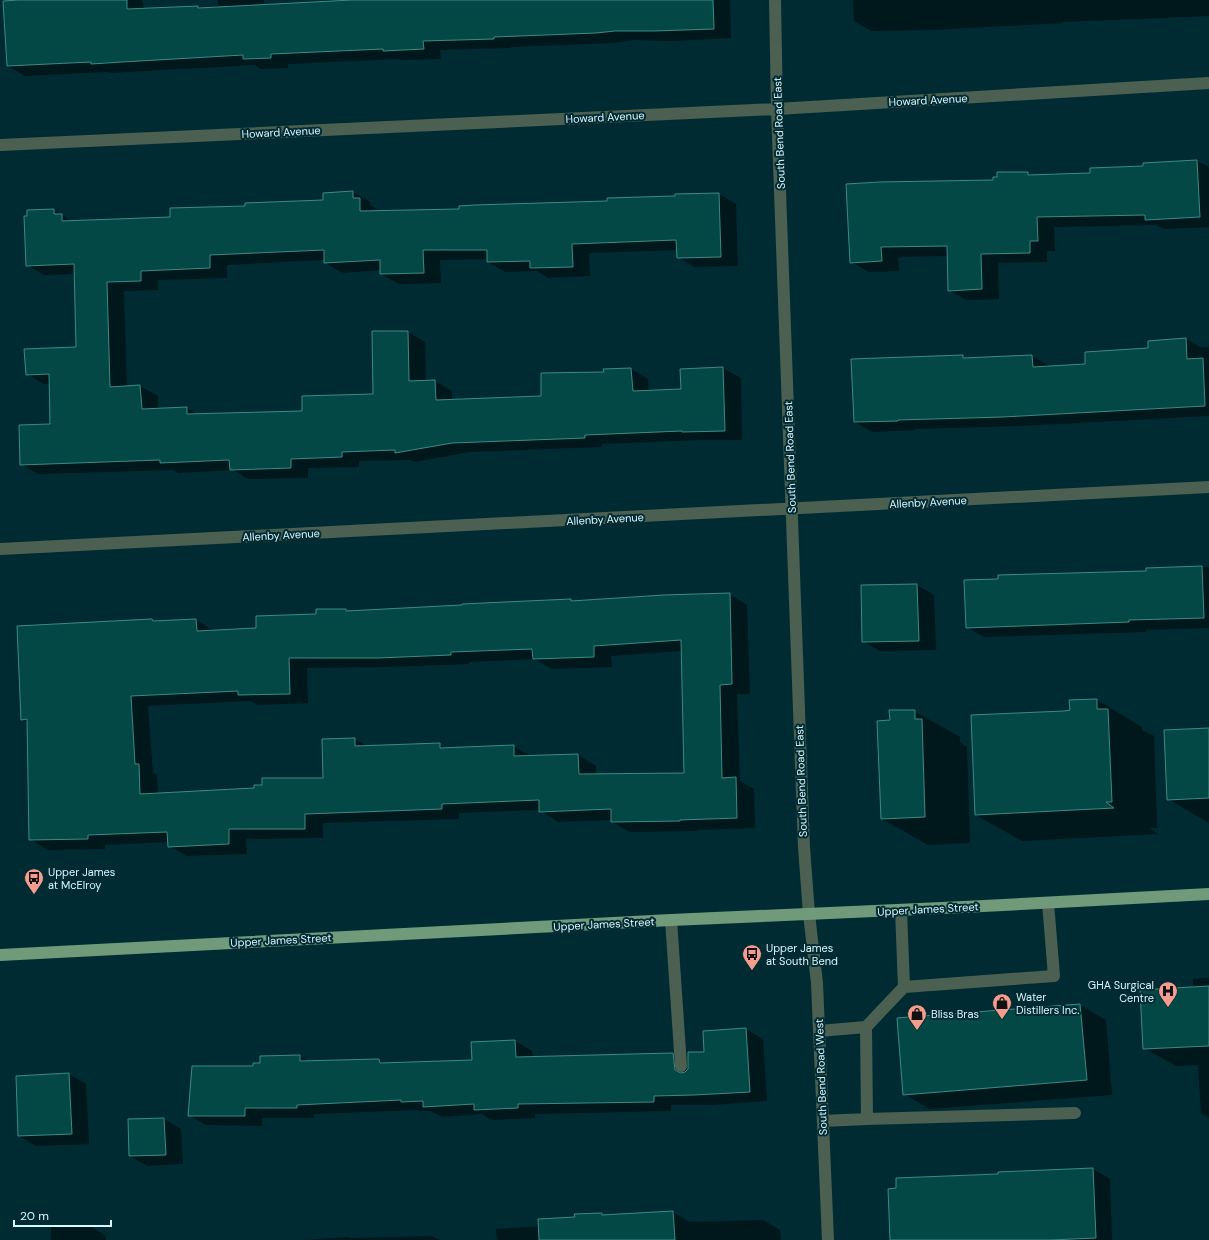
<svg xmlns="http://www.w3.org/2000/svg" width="1209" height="1240" viewBox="0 0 1209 1240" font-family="'DM Sans',sans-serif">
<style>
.shadow{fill:#0007;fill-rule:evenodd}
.building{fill:#044846;stroke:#3d8a87;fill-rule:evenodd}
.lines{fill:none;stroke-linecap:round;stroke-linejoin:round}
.minor{stroke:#4c6051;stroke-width:12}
.major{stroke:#709a7a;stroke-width:12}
.labels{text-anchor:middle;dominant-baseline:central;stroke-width:4;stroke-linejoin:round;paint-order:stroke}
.street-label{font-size:11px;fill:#daf7fc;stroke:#012b33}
.poi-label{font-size:11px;fill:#daf7fc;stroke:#012b33;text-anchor:start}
</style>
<rect width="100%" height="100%" fill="#012b33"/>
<path class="shadow" d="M10 0H140L143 2 144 10 218 6V0H264V5L372 0H730L731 38 672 41 633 40 614 43 511 47V48L440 50 441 59 401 60 398 59 288 64V68L261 69 255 65 109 73 107 72 25 76 8 66Z
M853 0H1209V16L1062 22V23L933 30 871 31 854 21Z
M1197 161 1209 167V227L1164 229 1156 225 1054 227 1055 251H1047V262L998 263 999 299 966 300 949 290 948 256 898 257 899 271 869 272 851 262 994 181 998 178V173H1028L1034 176 1092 174Z
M353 192 370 202V205L377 209V211L460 210 608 202 719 194 736 204 738 266 695 267 678 257V250L589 253 590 276 548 278 537 271 505 272 488 262V259L440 260 441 283 399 284 381 274V270L343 273 325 263V260L227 265V278L158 280V290L124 291 127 387 140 386 158 396V410L187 408 197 414 303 412 374 395 408 332 425 342 426 382 435 381 452 391V400L542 397 605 373 604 370 631 369 648 379 649 391 682 390 681 370 723 368 741 378 742 440H699L602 444V447L470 452 414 462 410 460 359 461V467L308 468V478L248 479 233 470 178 473 173 470 38 474 21 464 51 425 50 384H44L27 374 77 348 75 274 44 275 27 265 54 210 73 222 171 218 246 206 324 200Z
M1186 339 1200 347H1209V416L1021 426 915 429V430L872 432 855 422 963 356 966 359 1032 356 1049 366V367L1086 365Z
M1209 567V628L1146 630V632L984 637 967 627 1147 572V569Z
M917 585 934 595 936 650 880 651 863 641Z
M729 594 747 605 750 694H737L740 781 754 789 755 828 697 830V831L630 832 612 822V820L558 822 540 810 459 813V819L323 823V838L246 839 247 854 187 856 169 846V842L105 845V849L48 850 30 839 28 722 22 719 152 620 156 622 196 620 214 631 257 629 317 615 346 610 349 612ZM682 651 685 774 596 775V766L578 755 531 756 513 746 448 749 439 744 367 746 355 739 324 779 263 786 255 789 158 794 157 775 153 773 148 706 251 701 257 705 308 703 307 668 389 667 469 664V662L535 659 552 669 612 667 611 656Z
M1097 700 1142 727V730L1154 736 1157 828H1149L1158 834 1022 841 976 815 1071 711Z
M914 711 960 737V742L967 747 970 843 928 845 882 819 891 721Z
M1209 729V823L1168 799Z
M1209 978V1118L1201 1113 1198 1065 1176 1066 1144 1048 1193 987V979Z
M1080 1005 1106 1020 1112 1095 929 1109 904 1094 898 1019Z
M746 1029 763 1039 767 1101 712 1105H671V1111L535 1114V1118L492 1120 482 1114 442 1117 431 1111H419L417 1110 314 1114V1118H262V1126L206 1125 189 1115 261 1064 300 1056 310 1062 379 1060 385 1064 473 1060 515 1041 532 1051 533 1058 672 1054 689 1063Z
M69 1074 86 1084 89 1144 36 1146 19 1136Z
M164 1119 181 1129 183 1164 147 1166 130 1156Z
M1093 1169 1110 1179 1112 1240H891L999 1175Z
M673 1212 690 1222 763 1220 780 1230 781 1240H497L496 1229 576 1224 602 1214 606 1216Z
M88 1225 105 1235 106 1240H51V1227Z
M432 1236 440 1240H302L348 1237 350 1238Z"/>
<path class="building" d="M19 0H127V9L198 6V8L352 0H713L714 29 654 31H615L596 33 494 37V39L423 41 424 49 383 51V49L271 54V58L243 59V55L122 62 91 64V62L7 66 3 1Z
M1197 160 1200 217 1145 220V215L1037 217 1038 241H1030V253L981 254 982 289 948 291 947 246 881 247 882 261 850 263 846 184 880 182 993 180V177H997V172H1028V175L1090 173V168L1143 166V163Z
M353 191V198H360V211L459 209V206L475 205 607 201V198L675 196V194L719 193 721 257 677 258 676 240 572 244 573 267 530 268V261L487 262V250H423L424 273 380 274V260L324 263V250L210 255V268L141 271V281L107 282 110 387 140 385 142 409 187 407V414L302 411V396L373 394 372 331H408L409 381 435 380 436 400 541 396V373L604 372 603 369 631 368 633 391 681 389 680 369 723 367 725 431 682 432V431L585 435V438L452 443 395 453V450L342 452V457L291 459V468L230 470 229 460 160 463V460L20 465 19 425 50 424 49 374 26 375 24 349 76 347 74 264 26 266 24 216H27V210L54 209V214H62V221L170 217V208L245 206V203L323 200V193Z
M1186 338 1187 359 1203 358 1205 406 1003 417 898 420V421L854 422 851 359 963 355V358L1032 355 1033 367 1085 364V352L1148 348V341Z
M1202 566 1204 618 1129 620V622L966 628 964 580 998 579V575L1146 571V568Z
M917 584 919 641 862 642 861 585Z
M730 593 732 684 720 685 722 778 736 777 737 818 680 820V821L611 822V809L539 812V800L442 804V809L305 814V829H229V844L168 847 167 832 88 835V839L29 840 27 719 21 720 17 626 152 619 153 621 196 619 197 631 256 628V616L316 614V609H346V611L462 605V604L527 601 571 599V601L664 595ZM681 640 684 773 579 774 578 754 514 756V745L440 748V743L355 746V738L322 739 323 778H262V785H254V788L140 794 139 764H135L131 696 238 691V695L290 694 289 658H378L451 655V652L532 649 533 659 594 657V646Z
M1097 699V709H1108L1112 802H1106L1114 808 975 815 971 715 1064 711 1070 710 1069 700Z
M889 710H915V719H922L925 817 881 819 877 721 890 720Z
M1209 728V798L1167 800 1164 730Z
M1209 986V1046L1143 1049 1140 990Z
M1080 1004 1087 1080 903 1095 897 1018Z
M746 1028 750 1092 694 1095 654 1096V1102L518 1104V1108L474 1110V1104L423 1107V1101L401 1102V1100L297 1105V1108H245V1116H188L192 1066H253V1063H260V1056L300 1055V1061L379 1059 380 1063 472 1060 471 1042 515 1040 516 1057 673 1053 675 1070 681 1073 685 1072 688 1069V1052H704L703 1031Z
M69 1073 72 1134 18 1136 16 1076Z
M164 1118 166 1155 129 1156 128 1119Z
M1093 1168 1096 1238 1050 1240H890L888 1189 896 1188V1178L998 1174V1172Z
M673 1211 675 1240H539L538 1219 575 1217 574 1214 602 1213V1215Z"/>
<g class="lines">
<path class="minor" d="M775 0 777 109 804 847 809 914 817 983 828 1240
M0 145 777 109 1209 83
M0 549 1209 487
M901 910 904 987 1054 976 1048 903
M671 920 681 1066
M866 1027 904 987
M819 1031 866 1027 867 1119 823 1121
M867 1119 1075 1113"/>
<path class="major" d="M0 955 671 920 964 907 1209 894"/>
</g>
<defs>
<symbol id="bus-pin" viewBox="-11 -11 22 30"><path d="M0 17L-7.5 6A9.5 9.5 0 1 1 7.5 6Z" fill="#f49d8c" stroke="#012b33"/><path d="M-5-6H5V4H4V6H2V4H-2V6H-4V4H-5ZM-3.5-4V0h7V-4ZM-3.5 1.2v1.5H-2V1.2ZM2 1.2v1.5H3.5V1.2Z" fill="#111"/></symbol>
<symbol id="hospital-pin" viewBox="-11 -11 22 30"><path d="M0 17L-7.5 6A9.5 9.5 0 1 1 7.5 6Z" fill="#f49d8c" stroke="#012b33"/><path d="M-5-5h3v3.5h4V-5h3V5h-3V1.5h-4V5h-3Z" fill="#111"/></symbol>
<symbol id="shop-pin" viewBox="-11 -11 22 30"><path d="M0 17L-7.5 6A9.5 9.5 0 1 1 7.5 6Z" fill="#f49d8c" stroke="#012b33"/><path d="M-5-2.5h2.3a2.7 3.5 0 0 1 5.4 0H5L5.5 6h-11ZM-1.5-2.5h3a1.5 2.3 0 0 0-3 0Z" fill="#111"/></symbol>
</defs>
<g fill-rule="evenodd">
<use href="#bus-pin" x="23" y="867" width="22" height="30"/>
<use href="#bus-pin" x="741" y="943" width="22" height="30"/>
<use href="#hospital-pin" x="1157" y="980" width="22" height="30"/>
<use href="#shop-pin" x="991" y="992" width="22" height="30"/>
<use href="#shop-pin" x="906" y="1003" width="22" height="30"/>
</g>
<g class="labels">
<g class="street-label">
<text transform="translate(928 100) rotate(-3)">Howard Avenue</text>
<text transform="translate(605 117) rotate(-3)">Howard Avenue</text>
<text transform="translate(281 132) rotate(-3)">Howard Avenue</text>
<text transform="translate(779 133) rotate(-92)">South Bend Road East</text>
<text transform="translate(790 457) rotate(-92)">South Bend Road East</text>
<text transform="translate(928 502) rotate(-3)">Allenby Avenue</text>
<text transform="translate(605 519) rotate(-3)">Allenby Avenue</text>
<text transform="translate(281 535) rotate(-3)">Allenby Avenue</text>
<text transform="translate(801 781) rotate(-92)">South Bend Road East</text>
<text transform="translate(928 909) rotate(-3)">Upper James Street</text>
<text transform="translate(604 924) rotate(-3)">Upper James Street</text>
<text transform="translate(281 940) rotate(-3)">Upper James Street</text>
<text transform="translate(821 1077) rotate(-92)">South Bend Road West</text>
</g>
<g class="poi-label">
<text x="48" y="872">Upper James<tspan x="48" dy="13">at McElroy</tspan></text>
<text x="766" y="948">Upper James<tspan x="766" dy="13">at South Bend</tspan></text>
<text x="1154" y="985" text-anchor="end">GHA Surgical<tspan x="1154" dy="13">Centre</tspan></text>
<text x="1016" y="997">Water<tspan x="1016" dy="13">Distillers Inc.</tspan></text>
<text x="931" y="1014">Bliss Bras</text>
</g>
</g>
<path d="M14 1220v6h97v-6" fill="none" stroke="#daf7fc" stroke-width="2"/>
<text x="20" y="1220" font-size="12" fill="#daf7fc" stroke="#012b33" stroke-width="3" paint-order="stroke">20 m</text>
</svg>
